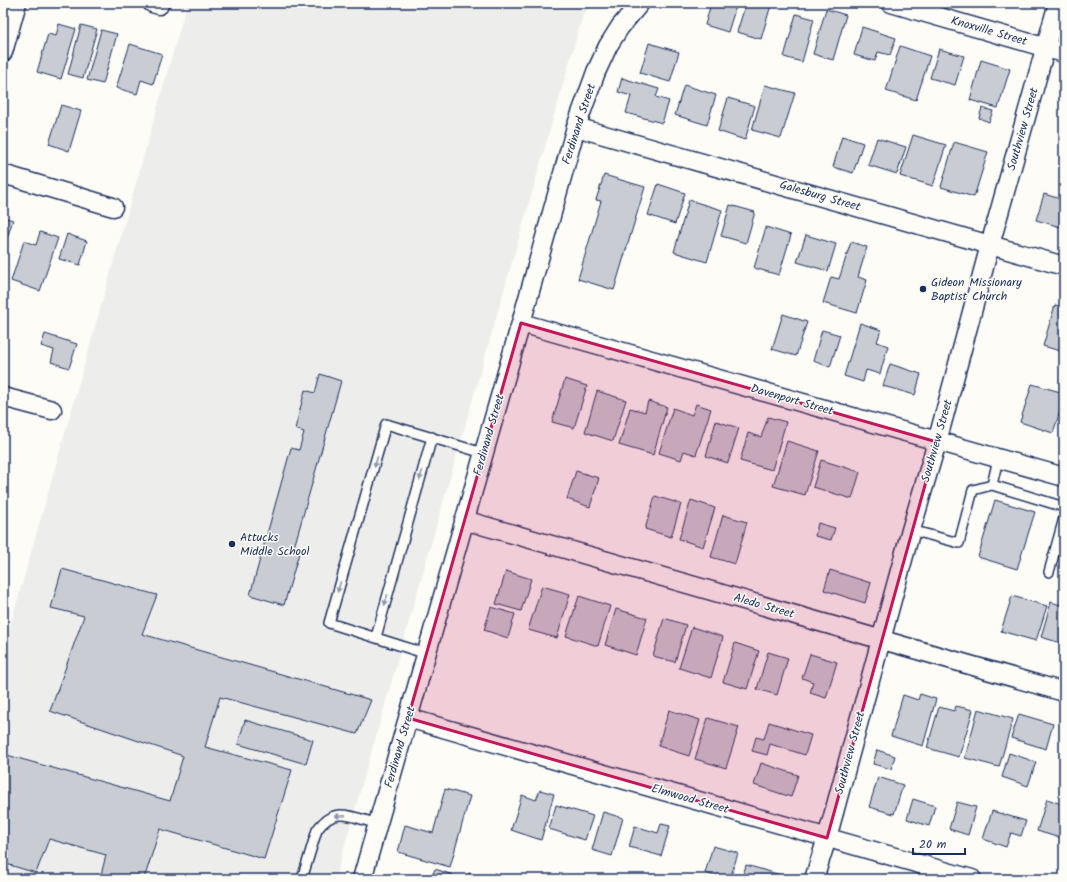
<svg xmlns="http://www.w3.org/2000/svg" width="1067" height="882" viewBox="0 0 1067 882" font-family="Kalam,sans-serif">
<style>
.built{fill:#edeeec}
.building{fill:#c9ccd3;stroke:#1b2f5e}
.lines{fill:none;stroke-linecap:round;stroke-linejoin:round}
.lane-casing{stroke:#1b2f5e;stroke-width:12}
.street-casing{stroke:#1b2f5e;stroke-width:21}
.lane{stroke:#fdfcf7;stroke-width:9}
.street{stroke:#fdfcf7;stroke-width:18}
.oneway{fill:#8c96aa}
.marked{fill:#c2185b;fill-opacity:0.2;stroke:#c2185b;stroke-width:3;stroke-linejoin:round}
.poi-dot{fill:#1b2f5e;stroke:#fdfcf7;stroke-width:1.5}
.labels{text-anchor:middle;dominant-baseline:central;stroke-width:3;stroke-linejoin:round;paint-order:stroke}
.street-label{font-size:12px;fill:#1b2f5e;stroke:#fdfcf7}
.poi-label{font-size:12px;fill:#1b2f5e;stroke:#fdfcf7;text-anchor:start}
</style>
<rect width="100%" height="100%" fill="#fdfcf7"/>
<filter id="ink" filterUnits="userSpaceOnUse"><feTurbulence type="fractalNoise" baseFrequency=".025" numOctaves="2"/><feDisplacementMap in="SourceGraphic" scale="8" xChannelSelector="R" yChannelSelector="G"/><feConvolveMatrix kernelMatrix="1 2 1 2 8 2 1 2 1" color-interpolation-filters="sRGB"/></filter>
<g filter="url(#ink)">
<path class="built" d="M187 3H592L583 15 335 879H3V651Z"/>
<path class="building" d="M711 3H737L728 32 705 25Z
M746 3H765L771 5 761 39 737 32Z
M826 9 846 15 833 60 813 54Z
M796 14 814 19 802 62 784 57Z
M59 24 76 29 61 79 37 72 48 34 56 36Z
M81 25 97 29 83 78 68 74Z
M862 27 896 38 890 55 878 52 875 61 854 55Z
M101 30 117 34 103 84 87 80Z
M649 43 679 52 670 82 640 73Z
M130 44 162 54 153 84 141 80 137 94 116 88Z
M900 46 930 56 916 100 886 91Z
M939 49 964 56 955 85 930 78Z
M981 60 1010 69 998 108 970 100Z
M622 78 659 89 656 97 669 101 662 123 626 113 631 96 618 92Z
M684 85 716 95 707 125 675 115Z
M765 85 795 93 781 138 752 130Z
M728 98 755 106 745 140 718 131Z
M61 105 81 111 69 151 49 144Z
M982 108 993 111 989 122 979 118Z
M913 135 946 145 933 186 900 176Z
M842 136 863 143 853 173 833 167Z
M877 138 906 147 897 174 868 165Z
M954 142 988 152 974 197 941 187Z
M604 175 645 187 614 290 578 279 601 201 596 200Z
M658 184 685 193 675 224 648 215Z
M1044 194 1064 200V228L1036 220Z
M689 200 722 210 707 262 674 252Z
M730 205 755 212 746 243 721 236Z
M3 217 13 220 5 244 3 243Z
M766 227 791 235 779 275 754 268Z
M40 232 58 238 40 291 11 281 24 241 36 245Z
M67 234 87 241 80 265 59 259Z
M806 235 836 244 828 271 797 262Z
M851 242 867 247 858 277 867 280 857 313 823 303 831 277 839 279Z
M1055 305 1064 307V352L1043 346Z
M783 314 807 322 796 356 772 349Z
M860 323 881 330 877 342 888 346 880 374 866 370 863 382 844 376Z
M822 330 840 335 830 367 813 361Z
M45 334 77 344 69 368 51 362 54 350 41 346Z
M890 364 921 374 915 395 883 386Z
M320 374 341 381 293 551 299 553 284 605 250 595 291 448 299 450 304 432 295 429 305 390 315 393Z
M565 379 587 386 574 428 552 422Z
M1032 384 1064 393V399L1053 433 1020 422Z
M597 391 626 400 613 441 585 432Z
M648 401 667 407 653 455 619 445 630 408 645 412Z
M696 404 711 409 696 455 684 451 681 460 659 453 673 408 692 415Z
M768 417 786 422 772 470 740 461 748 433 761 437Z
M716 421 739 428 728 463 706 456Z
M787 441 819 451 805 495 773 486Z
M821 460 860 472 852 499 813 487Z
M576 471 599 478 590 507 567 499Z
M655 496 681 504 671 537 645 529Z
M691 500 715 508 703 547 679 539Z
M995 500 1035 512 1017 569 978 557Z
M723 515 747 522 735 564 711 557Z
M818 523 835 528 831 540 815 536Z
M62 569 157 595 142 634 371 700 357 734 220 697 205 747 292 770 264 859 160 829 144 879H100L106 855 49 839 36 873 3 863V769L7 755 170 801 183 756 50 711 84 616 51 608Z
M830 570 871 583 865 603 824 590Z
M506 571 531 579 521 611 496 604Z
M542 586 570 594 557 638 528 630Z
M579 596 610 606 598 646 566 636Z
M1012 596 1047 606 1036 641 1001 631Z
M1051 602 1064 606V644L1041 637Z
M491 607 515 614 508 638 484 630Z
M616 609 647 618 636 655 605 645Z
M664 618 686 625 675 662 653 656Z
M692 627 723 637 711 678 679 668Z
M735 643 759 651 747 689 723 682Z
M768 652 788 658 777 695 757 689Z
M810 654 837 662 826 698 810 693 813 682 802 678Z
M920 694 936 699 923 746 891 736 903 695 918 700Z
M956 706 973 710 959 757 927 748 939 707 954 711Z
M978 709 1013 719 999 767 965 758Z
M669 710 700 720 689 756 658 746Z
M1019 714 1053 724 1046 749 1011 738Z
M708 718 739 727 726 768 695 759Z
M245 720 313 740 306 764 238 744Z
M769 722 811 735 805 755 770 744 767 755 752 751 756 737 764 739Z
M877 750 895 756 891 769 873 764Z
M1009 753 1036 762 1028 786 1002 777Z
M761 763 798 775 791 797 754 785Z
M878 777 903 785 894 814 869 807Z
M445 789 470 796 450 867 398 852 405 825 433 833Z
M540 790 554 794 541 840 511 830 522 795 536 800Z
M913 799 935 806 929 826 907 819Z
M1047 799 1064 805V825L1060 838 1037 831Z
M957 802 976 807 968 835 949 829Z
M556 805 593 816 585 840 549 829Z
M992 811 1026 821 1021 836 1011 833 1006 847 983 839Z
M603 812 623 818 612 856 592 850Z
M661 824 670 826 661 856 629 847 635 826 658 833Z
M713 846 738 853 730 879H724L705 873Z
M746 865 781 875 780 879H742Z
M435 869 453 875 452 879H431Z
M469 873 490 879H467Z
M494 873 515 879H493Z"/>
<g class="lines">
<defs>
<path id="lane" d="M992 485 998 459
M911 530 959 543 973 490 992 485 1064 507
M1049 572 1064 518
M376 637 432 437
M427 654 329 623 386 424 483 453
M302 879 317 830C334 805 353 817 377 824"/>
<path id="street" d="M152 3 159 5
M891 3 1064 53
M3 52 17 3
M576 127 1064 266
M3 174 113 207
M521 323 1064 477
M3 397 52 410
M464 520 1064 692
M408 718 972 879
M362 879 521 323 576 127 596 72 608 46 620 27 640 3
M814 879 827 838 911 530 937 442 990 245 1058 3"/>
</defs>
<use href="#lane" class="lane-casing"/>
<use href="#street" class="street-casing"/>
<use href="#lane" class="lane"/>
<use href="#street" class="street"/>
</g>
<defs><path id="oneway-solid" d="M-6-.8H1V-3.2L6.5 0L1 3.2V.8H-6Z"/></defs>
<g class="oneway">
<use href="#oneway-solid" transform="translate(376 462) rotate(106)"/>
<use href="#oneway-solid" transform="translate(421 475) rotate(106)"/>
<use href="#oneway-solid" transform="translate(339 587) rotate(106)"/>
<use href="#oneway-solid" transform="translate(386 600) rotate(106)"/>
<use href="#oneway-solid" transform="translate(340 816) rotate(178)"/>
</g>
</g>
<path class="marked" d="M521 323 937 442 827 838 408 718Z"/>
<g class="poi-dot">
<circle cx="923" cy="289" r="4"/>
<circle cx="232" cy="544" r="4"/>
</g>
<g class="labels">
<g class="street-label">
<text transform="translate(989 31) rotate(16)">Knoxville Street</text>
<text transform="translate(579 124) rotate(-72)">Ferdinand Street</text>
<text transform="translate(1023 129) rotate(-74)">Southview Street</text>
<text transform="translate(820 196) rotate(16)">Galesburg Street</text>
<text transform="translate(792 400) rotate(16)">Davenport Street</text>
<text transform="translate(489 435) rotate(-74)">Ferdinand Street</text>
<text transform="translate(937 441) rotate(-74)">Southview Street</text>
<text transform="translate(764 606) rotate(16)">Aledo Street</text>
<text transform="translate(400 747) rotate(-74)">Ferdinand Street</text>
<text transform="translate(850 753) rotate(-75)">Southview Street</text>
<text transform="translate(690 799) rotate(16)">Elmwood Street</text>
</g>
<g class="poi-label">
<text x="931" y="282">Gideon Missionary<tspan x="931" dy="14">Baptist Church</tspan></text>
<text x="240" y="537">Attucks<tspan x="240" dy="14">Middle School</tspan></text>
</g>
</g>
<rect width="1067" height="882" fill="none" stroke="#fdfcf7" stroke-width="16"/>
<rect x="8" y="8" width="1051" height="866" fill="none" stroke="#1b2f5e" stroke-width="1.5" filter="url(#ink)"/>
<path d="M913 848v6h52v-6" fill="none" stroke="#1b2f5e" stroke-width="2"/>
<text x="919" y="848" font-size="12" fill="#1b2f5e" stroke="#fdfcf7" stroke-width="3" paint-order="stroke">20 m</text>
</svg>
